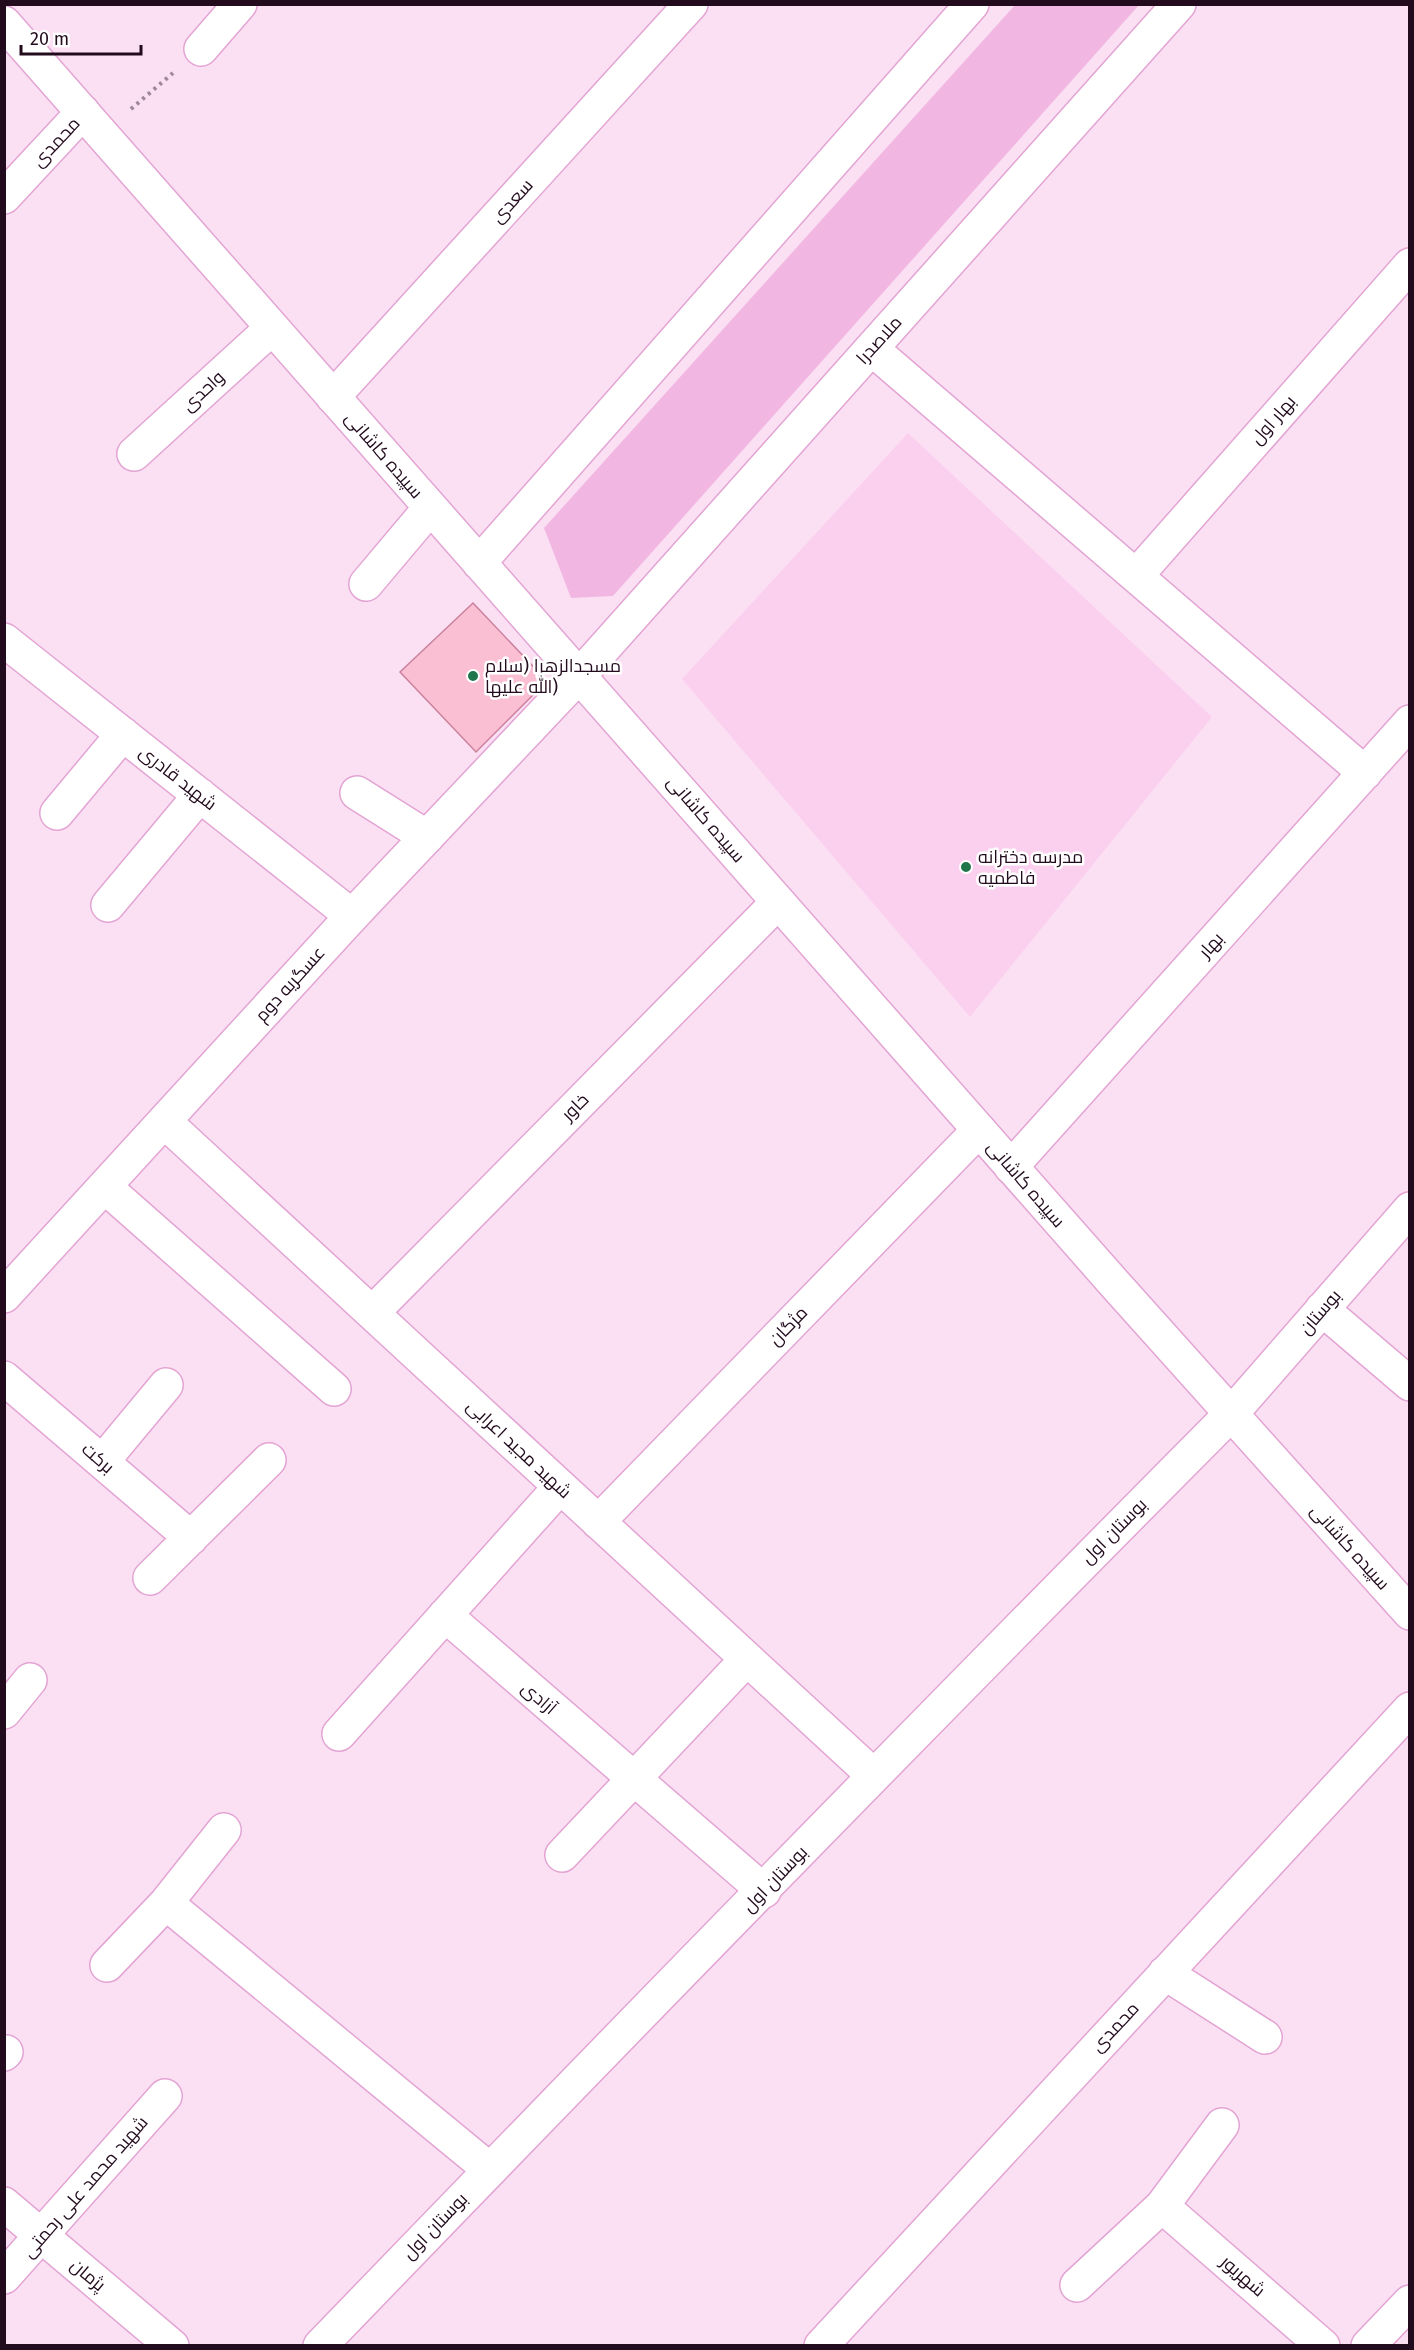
<svg xmlns="http://www.w3.org/2000/svg" width="1414" height="2350" viewBox="0 0 1414 2350" font-family="'Fira Sans',Cairo,sans-serif">
<style>
.built{fill:#fbd0ef}
.green{fill:#f1b7e2}
.building{fill:#fabfd3;stroke:#cb819c;stroke-width:1.5}
.lines{fill:none;stroke-linecap:round;stroke-linejoin:round}
.street-casing{stroke:#e3a4d3;stroke-width:36}
.secondary-casing{stroke:#e3a4d3;stroke-width:36}
.path{stroke:#a0879a;stroke-width:4;stroke-dasharray:3 4.5;stroke-linecap:butt}
.street{stroke:#fff;stroke-width:33}
.secondary{stroke:#fff;stroke-width:33}
.poi-dot{fill:#1f764a;stroke:#fff;stroke-width:2}
.labels{text-anchor:middle;dominant-baseline:central;stroke-width:5;stroke-linejoin:round;paint-order:stroke}
.street-label{font-size:18px;fill:#220b1d;stroke:#fff}
.poi-label{font-size:18px;fill:#220b1d;stroke:#fff;text-anchor:start}
</style>
<rect width="100%" height="100%" fill="#fbe0f3"/>
<path class="built" d="M908 433 1212 717 970 1017 682 679Z"/>
<path class="green" d="M1015 5H1139L613 596 571 598 544 528Z"/>
<path class="building" d="M473 603 547 681 476 752 400 672Z"/>
<g class="lines">
<defs>
<path id="street" d="M201 49 240 4
M4 197 83 112
M872 349 1365 773
M333 397 691 4
M134 454 272 328
M1136 576 1410 265
M366 584 430 508
M4 640 352 916
M357 793 427 837
M57 813 123 734
M108 905 200 795
M165 1122 873 1775
M1011 1167 1410 722
M105 1187 334 1389
M1322 1309 1410 1384
M372 1313 778 902
M4 1378 191 1538
M1231 1414 1410 1209
M102 1462 166 1385
M598 1522 979 1130
M150 1578 269 1460
M445 1615 764 1891
M4 1712 30 1680
M339 1734 560 1487
M562 1855 747 1659
M166 1903 490 2170
M107 1965 166 1903 224 1830
M1165 1973 1265 2037
M4 2054 6 2052
M4 2204 172 2346
M1162 2206 1323 2346
M4 2277 165 2096
M1077 2285 1162 2206 1222 2125
M821 2346 1410 1709
M1368 2346 1410 2302"/>
<path id="secondary" d="M4 23 1113 1282 1410 1613
M479 563 972 4
M4 1296 352 916 579 676 1179 4
M320 2346C622 2033 925 1722 1231 1414"/>
</defs>
<use href="#street" class="street-casing"/>
<use href="#secondary" class="secondary-casing"/>
<path class="path" d="M131 109 173 73"/>
<use href="#street" class="street"/>
<use href="#secondary" class="secondary"/>
</g>
<g class="poi-dot">
<circle cx="473" cy="676" r="6"/>
<circle cx="966" cy="867" r="6"/>
</g>
<g class="labels">
<g class="street-label">
<text transform="translate(56 142) rotate(-47)">محمدی</text>
<text transform="translate(512 201) rotate(-48)">سعدی</text>
<text transform="translate(879 340) rotate(-48)">ملاصدرا</text>
<text transform="translate(203 391) rotate(-43)">واحدی</text>
<text transform="translate(1273 420) rotate(-49)">بهار اول</text>
<text transform="translate(384 455) rotate(49)">سپیده کاشانی</text>
<text transform="translate(178 778) rotate(38)">شهید قادری</text>
<text transform="translate(706 819) rotate(49)">سپیده کاشانی</text>
<text transform="translate(1211 945) rotate(-48)">بهار</text>
<text transform="translate(290 984) rotate(-48)">عسگریه دوم</text>
<text transform="translate(575 1107) rotate(-45)">خاور</text>
<text transform="translate(1026 1184) rotate(49)">سپیده کاشانی</text>
<text transform="translate(1320 1312) rotate(-49)">بوستان</text>
<text transform="translate(788 1326) rotate(-46)">مژگان</text>
<text transform="translate(519 1449) rotate(43)">شهید مجید اعرابی</text>
<text transform="translate(98 1458) rotate(41)">برکت</text>
<text transform="translate(1114 1531) rotate(-45)">بوستان اول</text>
<text transform="translate(1350 1547) rotate(48)">سپیده کاشانی</text>
<text transform="translate(539 1698) rotate(41)">آزادی</text>
<text transform="translate(775 1879) rotate(-46)">بوستان اول</text>
<text transform="translate(1115 2027) rotate(-47)">محمدی</text>
<text transform="translate(85 2187) rotate(-49)">شهید محمد علی رحمتی</text>
<text transform="translate(435 2226) rotate(-46)">بوستان اول</text>
<text transform="translate(88 2275) rotate(40)">پژمان</text>
<text transform="translate(1243 2276) rotate(41)">شهریور</text>
</g>
<g class="poi-label">
<text x="485" y="666">مسجدالزهرا (سلام<tspan x="485" dy="21">الله علیها)</tspan></text>
<text x="978" y="857">مدرسه دخترانه<tspan x="978" dy="21">فاطمیه</tspan></text>
</g>
</g>
<rect width="1414" height="2350" fill="none" stroke="#220b1d" stroke-width="12"/>
<path d="M21 45v9h120v-9" fill="none" stroke="#220b1d" stroke-width="3"/>
<text x="30" y="45" font-size="18" fill="#220b1d" stroke="#ffffff" stroke-width="4.5" paint-order="stroke">20 m</text>
</svg>
